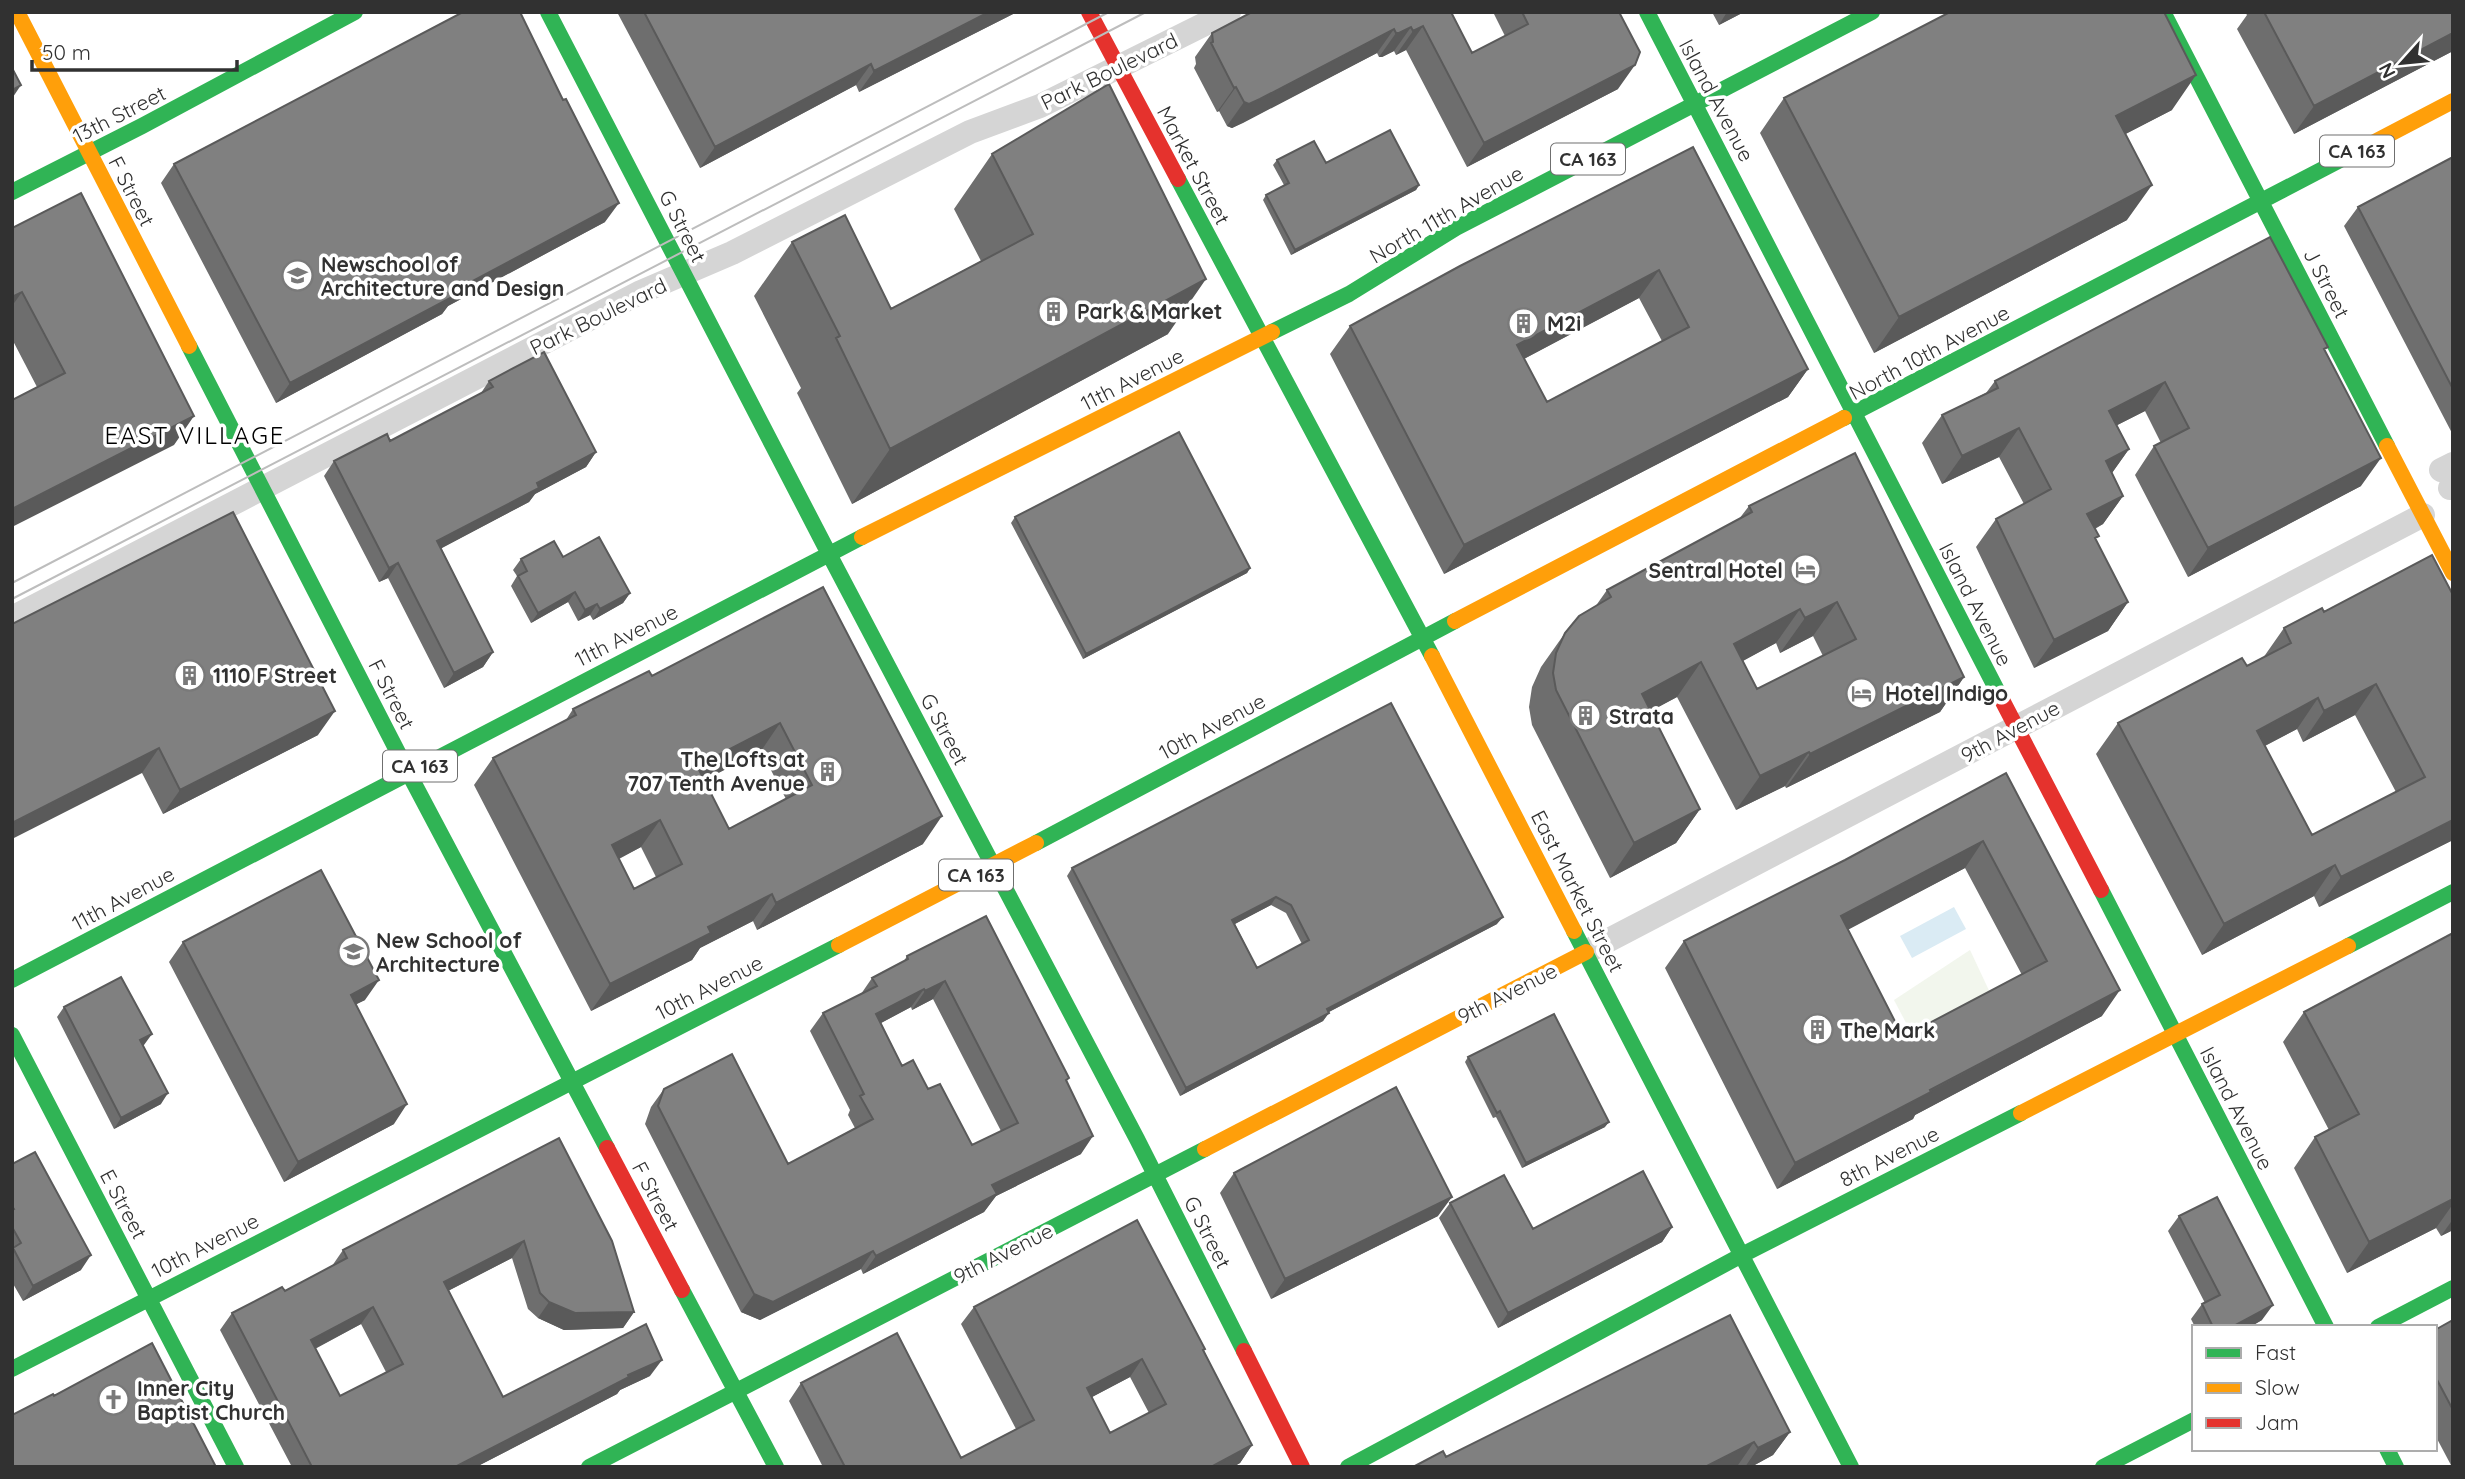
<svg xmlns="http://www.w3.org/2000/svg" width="2465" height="1479" viewBox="0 0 2465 1479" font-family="Quicksand,sans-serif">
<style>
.green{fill:#f2f6ed}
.water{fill:#daebf4}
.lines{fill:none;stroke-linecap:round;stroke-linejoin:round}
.street{stroke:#d5d5d5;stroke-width:24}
.fast{stroke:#30b455;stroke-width:16}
.slow{stroke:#ff9f0a;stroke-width:16}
.jam{stroke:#e5322d;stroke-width:16}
.tram{stroke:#bdbdbd;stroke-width:2}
.wall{fill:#6e6e6e;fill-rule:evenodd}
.shaded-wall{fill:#5a5a5a}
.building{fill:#808080;stroke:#5a5a5a;stroke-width:2;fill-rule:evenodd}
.labels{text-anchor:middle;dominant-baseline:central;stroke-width:7;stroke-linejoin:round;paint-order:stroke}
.shield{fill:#fff;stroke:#6f6f6f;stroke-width:2}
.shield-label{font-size:19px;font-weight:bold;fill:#313131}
.street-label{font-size:21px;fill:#313131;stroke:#fff}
.poi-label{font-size:21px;font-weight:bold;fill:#313131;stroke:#fff;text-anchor:start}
.quarter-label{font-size:24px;letter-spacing:2px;fill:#000;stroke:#fff}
</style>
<rect width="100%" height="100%" fill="#fff"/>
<path class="green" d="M1970 950 1993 999 1914 1038 1894 1000Z"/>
<path class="water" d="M1954 907 1966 929 1912 958 1900 936Z"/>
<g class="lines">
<path class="street" d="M2441 470 2453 464
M2450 488 2453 487
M12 618 641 292 732 253 970 132 1040 106 1229 12
M1586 952 2423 515"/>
<path class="fast" d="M548 12 829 554
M1647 12 2002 700
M2163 12 2387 446
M1178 179 1432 656
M12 192 142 126 355 12
M1272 332 1349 294 1456 228 1872 12
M189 346 408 772
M1844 418 2344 158
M829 554 1137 1139 1244 1351
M408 772 607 1148
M1036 843 1455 621
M2101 890 2326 1327
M1574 931 1851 1467
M2348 946 2453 892
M12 980 862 537
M12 1035 236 1467
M682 1290 776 1467
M2378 1327 2453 1288
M12 1369 839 945
M2387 1449 2396 1467
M589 1467 1205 1149
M1348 1467 1742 1255 2021 1113
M2103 1467 2194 1420"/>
<path class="slow" d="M17 12 189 346
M2344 158 2453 101
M2387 446 2453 573
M862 537 1272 332
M1455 621 1844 418
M1432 656 1574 931
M839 945 1036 843
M2021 1113 2348 946
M1205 1149 1586 952"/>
<path class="jam" d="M1089 12 1178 179
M2002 700 2101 890
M607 1148 682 1290
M1244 1351 1302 1467"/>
<path class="tram" d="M12 583 1109 12
M12 599 1146 12"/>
</g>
<path class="wall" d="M617 12H1017L859 92 856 85 700 168Z
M1493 12H1619L1618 89 1467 167 1406 50 1396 55 1394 51 1382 57H1379L1377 53 1232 128 1227 126 1219 111 1217 112 1194 68 1196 64 1195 57 1212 33 1452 15 1472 53 1505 36Z
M1712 12H1744L1719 25Z
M2245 12H2453V51L2294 134 2237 29 2247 15Z
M1784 98 2172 110 2125 134 2127 220 1874 353 1760 133Z
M1693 147 1808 369 1788 397 1444 574 1330 354 1350 326ZM1639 298 1662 341 1547 402 1524 359Z
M992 154 1168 334 852 504 797 393 801 388 754 296 792 242 891 309 981 261 954 209Z
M2453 157V435L2344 226 2358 207Z
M1277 160 1326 163 1419 185 1416 190 1291 255 1263 200 1266 195 1284 185 1273 165Z
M174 164 605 222 448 306 442 314 276 403 161 183Z
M12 228 174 445 37 387 12 339Z
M2325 351 2361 486 2188 577 2135 475 2154 446 2161 443 2145 411 2117 425 2129 449 2112 473 2123 496 2103 524 2095 529 2096 541 2128 602 2108 631 2034 668 1976 547 1996 519 2024 504 1999 457 1942 484 1922 443 1942 415 1986 393 1995 381Z
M489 381 596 452 586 467 535 494 529 502 441 548 493 652 483 667 444 688 388 578 379 582 324 476 334 461 390 441 481 393Z
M1749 506 1964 677 1940 712 1786 788 1785 786 1736 810 1677 697 1650 711 1700 809 1676 843 1610 878 1532 725 1529 707 1532 687 1541 667 1565 633 1595 607 1607 590 1739 519ZM1813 636 1823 656 1757 689 1742 661 1776 643 1780 653Z
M1015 517 1250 568 1247 573 1083 659 1011 523Z
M2432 555 2453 840 2319 907 2314 896 2202 955 2096 754 2118 723 2247 666 2263 658 2284 628 2324 612ZM2355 715 2396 792 2312 835 2265 746 2297 729 2303 742Z
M563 557 630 593 623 603 593 620 590 615 578 621 568 602 531 623 511 586 517 576 513 570 521 559Z
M823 587 923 844 757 930 753 921 700 948 692 960 591 1011 474 785 493 758 566 720 573 709 652 676ZM761 751 786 799 729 829 704 780ZM641 847 656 877 634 889 619 859Z
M12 624 318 735 163 814 142 773Z
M2006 773 2102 1016 1915 1115 1913 1119 1777 1189 1665 968 1684 941 1845 860ZM1965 868 2022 975 1903 1037 1848 929Z
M1072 868 1497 924 1329 1012 1323 1021 1180 1096 1067 876ZM1271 905 1286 913 1302 944 1257 968 1235 924Z
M986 916 1069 1078 1067 1081 1081 1154 996 1196 984 1212 863 1274 861 1269 760 1320 741 1312 645 1124 651 1107 664 1089 788 1164 855 1128 848 1115 850 1110 810 1031 823 1013 861 994 872 978 904 961 907 956ZM933 999 1001 1131 972 1145 928 1089 902 1066 881 1023 911 1007 912 1010Z
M2453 933V1230L2441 1236 2436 1228 2347 1273 2294 1168 2315 1137 2329 1130 2283 1042 2304 1012Z
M183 942 365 1000 356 1004 394 1124 284 1182 169 962Z
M64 1007 144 1045H143L161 1104 114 1129 57 1017Z
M1468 1057 1605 1127 1522 1168 1496 1117 1493 1118 1465 1062Z
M559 1138 634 1312 623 1328 564 1330 538 1318 528 1309 512 1258 448 1291 503 1397 650 1376 620 1390 617 1394 476 1467H292L220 1330 232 1313 285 1291 332 1266 343 1250ZM361 1324 386 1372 340 1396 315 1349Z
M12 1164 81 1270 23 1301 12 1282Z
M1234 1173 1438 1216 1271 1299 1220 1193Z
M1450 1203 1533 1229 1672 1227 1662 1242 1498 1328 1439 1218Z
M2179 1216 2262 1320 2250 1327H2195L2191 1319 2202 1304 2205 1303 2168 1231Z
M974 1307 1205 1349 1204 1351 1252 1445 1240 1463 1233 1467H823L789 1401 801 1383 961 1458 1016 1429 961 1324ZM1130 1377 1149 1413 1110 1433 1092 1397Z
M2453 1320V1467H2452L2435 1435V1330Z
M1790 1432 1773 1455 1751 1467H1739L1738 1465 1446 1457Z"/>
<path class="shaded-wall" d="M989 12H1017L859 92 874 71Z
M1727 12H1744L1719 25Z
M1423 26 1406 50 1396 55 1413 31Z
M1411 27 1394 51 1382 57H1379L1396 33Z
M1394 29 1377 53 1243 123 1232 128 1227 126 1244 102Z
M2453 33V51L2294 134 2314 106Z
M871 64 856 85 700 168 715 147Z
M1635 65 1618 89 1467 167 1484 143Z
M2196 75 2172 110 2091 152 2116 116Z
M21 85 13 97H12V90Z
M1236 87 1219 111 1217 112 1234 88Z
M1419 185 1416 190 1291 255 1295 250Z
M2152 185 2127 220 1874 353 1899 317Z
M619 203 605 222 448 306 442 314 276 403 290 383 454 291Z
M1659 270 1639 298 1497 373 1517 345Z
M1206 279 1168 334 852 504 890 449Z
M22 292 12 306V297Z
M1808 369 1788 397 1444 574 1464 545Z
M2165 382 2145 411 2090 439 2109 411Z
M194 416 174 445 12 527V509Z
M2019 428 1999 457 1942 484 1962 456Z
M2129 449 2109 477 2106 461Z
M596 452 586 467 535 494 529 502 427 556 437 541 537 483Z
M2381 458 2361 486 2188 577 2208 548Z
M2123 496 2103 524 2067 542 2087 514Z
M398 563 388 578 379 582 389 568Z
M1250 568 1247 573 1083 659 1086 654Z
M575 592 568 602 531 623 538 613Z
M630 593 623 603 593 620 600 609Z
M1837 602 1813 636 1780 653 1805 618Z
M2128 602 2108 631 2034 668 2054 640Z
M597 604 590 615 578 621 585 610Z
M1800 609 1776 643 1710 679 1734 644Z
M493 652 483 667 444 688 454 673Z
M1701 662 1677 697 1618 729 1642 694Z
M1964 677 1940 712 1786 788 1810 754Z
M2376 684 2355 715 2303 742 2324 711Z
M2318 698 2297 729 2235 761 2257 731Z
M335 711 318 735 163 814 180 790Z
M780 723 761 751 678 794 697 766Z
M159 748 142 773 12 839V823Z
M1809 752 1785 786 1736 810 1760 776Z
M1700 809 1676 843 1610 878 1634 843Z
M942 816 923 844 757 930 776 903Z
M660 820 641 847 593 872 612 845Z
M2453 820V840L2319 907 2341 877Z
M1983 841 1965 868 1823 943 1841 916Z
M2335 865 2314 896 2202 955 2224 924Z
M772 894 753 921 700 948 692 960 591 1011 610 984 708 927Z
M1276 897 1271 905 1227 928 1232 920Z
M1503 917 1497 924 1321 1016 1327 1009Z
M379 980 365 1000 337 1014 351 995Z
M945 981 933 999 912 1010 925 991Z
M924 989 911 1007 864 1032 876 1014Z
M2120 990 2102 1016 1915 1115 1913 1119 1777 1189 1795 1163Z
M1329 1013 1323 1021 1180 1096 1186 1088Z
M152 1034 144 1045 133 1051 140 1040Z
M168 1093 161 1104 114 1129 121 1118Z
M407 1104 394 1124 284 1182 298 1162Z
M1609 1122 1605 1127 1522 1168 1526 1163Z
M1093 1136 1081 1154 996 1196 984 1212 863 1274 876 1256 992 1185Z
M1452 1197 1438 1216 1271 1299 1285 1279Z
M2453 1199V1204L2436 1228 2347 1273 2369 1242Z
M2453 1219V1230L2441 1236Z
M1672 1227 1662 1242 1498 1328 1508 1313Z
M524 1241 512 1258 432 1299 444 1282Z
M873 1251 861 1269 760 1320 741 1312 754 1294Z
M91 1255 81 1270 23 1301 33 1286Z
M549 1302 634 1312 623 1328 564 1330 538 1318Z
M2273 1305 2262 1320 2250 1327H2232Z
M373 1307 361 1324 299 1357 311 1340Z
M1142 1359 1130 1377 1075 1406 1087 1388Z
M662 1360 650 1376 620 1390 617 1394 476 1467H455L628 1375Z
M1790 1432 1773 1455 1751 1467H1745L1758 1448Z
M1754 1442 1738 1465 1734 1467H1705Z
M1252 1445 1240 1463 1233 1467H1211Z"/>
<path class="building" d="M463 12H520L563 100 566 99 619 203 454 291 456 295 290 383 174 164Z
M644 12H989L874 71 871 64 715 147Z
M1252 12H1451L1472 53 1528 24 1522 12H1619L1640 52 1635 65 1484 143 1423 26 1413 31 1411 27 1399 33H1396L1394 29 1260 99 1249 104 1244 102 1236 87 1234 88 1211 43 1213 42 1212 33Z
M1950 12H2164L2196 75 2116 116 2152 185 1899 317 1784 98Z
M2264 12H2453V33L2314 106Z
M12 68 21 85 12 90Z
M1109 84 1206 279 890 449 836 338 840 336 792 242 845 215 891 309 1033 234 992 154Z
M1390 130 1419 185 1295 250 1266 195 1289 183 1277 160 1314 141 1326 163Z
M1693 147 1808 369 1464 545 1350 326 1460 266ZM1659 270 1689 327 1547 402 1517 345Z
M2453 157V389L2358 207Z
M81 193 194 416 12 509V400L65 373 22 292 12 297V228Z
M2270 237 2328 347 2324 349 2381 458 2208 548 2154 446 2189 428 2165 382 2109 411 2129 449 2106 461 2123 496 2087 514 2099 536 2095 538 2128 602 2054 640 1996 519 2051 489 2019 428 1962 456 1942 415 1998 388 1995 381Z
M544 352 596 452 537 483 539 488 437 541 493 652 454 673 398 563 389 568 334 461 387 434 390 441 493 387 489 381Z
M1179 432 1250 568 1086 654 1015 517Z
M1855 453 1964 677 1810 754 1809 752 1760 776 1701 662 1642 694 1700 809 1634 843 1556 690 1553 673 1556 653 1565 633 1579 616 1611 597 1607 590 1752 512 1749 506ZM1837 602 1856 639 1757 689 1734 644 1800 609 1805 618Z
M233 512 335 711 180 790 159 748 12 823V624Z
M599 537 630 593 600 609 597 604 585 610 575 592 538 613 518 576 527 571 521 559 554 541 563 557Z
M2432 555 2453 595V820L2341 877 2335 865 2224 924 2118 723 2242 658 2247 666 2291 643 2284 628 2322 608 2324 612ZM2376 684 2425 777 2312 835 2257 731 2318 698 2324 711Z
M823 587 942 816 776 903 772 894 708 927 711 933 610 984 493 758 576 715 573 709 649 671 652 676ZM780 723 812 785 729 829 697 766ZM660 820 682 864 634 889 612 845Z
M1391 703 1503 917 1327 1009 1329 1013 1186 1088 1072 868ZM1276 897 1291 905 1309 940 1257 968 1232 920Z
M2006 773 2120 990 1930 1090 1931 1092 1795 1163 1684 941 1845 860ZM1983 841 2047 961 1903 1037 1841 916Z
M321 870 379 980 351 995 407 1104 298 1162 183 942Z
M986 916 1069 1078 1066 1080 1093 1136 992 1185 997 1194 876 1256 873 1251 773 1302 754 1294 658 1106 664 1089 732 1054 788 1164 873 1119 860 1096 864 1094 823 1013 877 986 872 978 908 959 907 956ZM945 981 1018 1123 972 1145 940 1084 928 1089 913 1060 902 1066 876 1014 924 989 925 991Z
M2453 933V1199L2369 1242 2315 1137 2359 1114 2304 1012Z
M121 977 152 1034 140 1040 168 1093 121 1118 64 1007Z
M1554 1014 1609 1122 1526 1163 1500 1111 1497 1113 1468 1057Z
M1396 1087 1452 1197 1285 1279 1234 1173Z
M559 1138 612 1241 634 1312 575 1313 549 1302 540 1293 524 1241 444 1282 503 1397 646 1324 662 1360 628 1375 629 1377 455 1467H312L232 1313 282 1287 285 1291 347 1258 343 1250ZM373 1307 403 1364 340 1396 311 1340Z
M35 1152 91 1255 33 1286 13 1248 21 1243 12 1227V1210L14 1209 12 1206V1164Z
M1643 1171 1672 1227 1508 1313 1450 1203 1504 1175 1533 1229Z
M2217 1197 2273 1305 2232 1327H2213L2202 1304 2220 1295 2179 1216Z
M1137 1220 1205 1349 1203 1350 1252 1445 1211 1467H845L801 1383 897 1333 961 1458 1034 1420 974 1307ZM1142 1359 1166 1404 1110 1433 1087 1388Z
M1730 1315 1790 1432 1758 1448 1754 1442 1705 1467H1413L1443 1451 1446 1457Z
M2453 1320V1410L2435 1376V1330Z
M152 1343 216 1467H12V1415L53 1394 54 1396Z"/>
<defs>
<symbol id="school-ring" viewBox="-11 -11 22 22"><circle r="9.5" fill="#fff" stroke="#797979" stroke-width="1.5"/><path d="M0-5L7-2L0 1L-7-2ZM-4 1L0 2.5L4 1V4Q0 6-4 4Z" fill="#797979"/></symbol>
<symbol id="building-ring" viewBox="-11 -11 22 22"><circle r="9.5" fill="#fff" stroke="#797979" stroke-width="1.5"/><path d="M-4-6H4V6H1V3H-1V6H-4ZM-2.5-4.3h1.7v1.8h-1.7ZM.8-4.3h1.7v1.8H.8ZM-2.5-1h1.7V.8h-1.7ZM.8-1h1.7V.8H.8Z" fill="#797979"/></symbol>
<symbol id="hotel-ring" viewBox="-11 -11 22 22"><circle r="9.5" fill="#fff" stroke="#797979" stroke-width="1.5"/><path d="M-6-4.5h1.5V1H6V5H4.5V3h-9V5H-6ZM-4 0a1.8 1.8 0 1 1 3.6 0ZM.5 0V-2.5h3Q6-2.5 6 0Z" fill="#797979"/></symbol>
<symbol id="church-ring" viewBox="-11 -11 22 22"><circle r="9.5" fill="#fff" stroke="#797979" stroke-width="1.5"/><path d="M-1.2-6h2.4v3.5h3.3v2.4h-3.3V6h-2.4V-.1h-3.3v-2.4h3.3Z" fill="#797979"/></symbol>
</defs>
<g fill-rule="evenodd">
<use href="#school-ring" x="280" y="258" width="35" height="35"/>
<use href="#building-ring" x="1036" y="294" width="35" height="35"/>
<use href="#building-ring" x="1506" y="306" width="35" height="35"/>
<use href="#hotel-ring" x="1788" y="552" width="35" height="35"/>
<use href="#building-ring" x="172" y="658" width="35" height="35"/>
<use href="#hotel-ring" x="1844" y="676" width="35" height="35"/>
<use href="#building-ring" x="1568" y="698" width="35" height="35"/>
<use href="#building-ring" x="810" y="754" width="35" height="35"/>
<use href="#school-ring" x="336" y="934" width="35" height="35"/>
<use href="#building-ring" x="1800" y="1012" width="35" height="35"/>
<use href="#church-ring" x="96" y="1382" width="35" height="35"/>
</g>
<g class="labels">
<g class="shield">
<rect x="2320" y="135.5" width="74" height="31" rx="5"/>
<rect x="1551" y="143.5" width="74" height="31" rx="5"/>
<rect x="383" y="750.5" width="74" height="31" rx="5"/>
<rect x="939" y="859.5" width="74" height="31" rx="5"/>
</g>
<g class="shield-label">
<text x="2357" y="151">CA 163</text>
<text x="1588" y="159">CA 163</text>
<text x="420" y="766">CA 163</text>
<text x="976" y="875">CA 163</text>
</g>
<g class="street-label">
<text transform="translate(1109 71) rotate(-26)">Park Boulevard</text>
<text transform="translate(1717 100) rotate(62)">Island Avenue</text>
<text transform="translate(119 114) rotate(-27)">13th Street</text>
<text transform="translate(1194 165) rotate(62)">Market Street</text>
<text transform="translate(132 191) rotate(63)">F Street</text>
<text transform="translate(1446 214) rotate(-30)">North 11th Avenue</text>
<text transform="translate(683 226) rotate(63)">G Street</text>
<text transform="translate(2327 283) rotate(63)">J Street</text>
<text transform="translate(598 316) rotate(-26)">Park Boulevard</text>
<text transform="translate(1929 352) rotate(-28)">North 10th Avenue</text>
<text transform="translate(1132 379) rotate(-27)">11th Avenue</text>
<text transform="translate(1976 604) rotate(63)">Island Avenue</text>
<text transform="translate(626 635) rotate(-27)">11th Avenue</text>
<text transform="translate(392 694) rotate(63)">F Street</text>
<text transform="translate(1212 726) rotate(-28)">10th Avenue</text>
<text transform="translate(945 729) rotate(62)">G Street</text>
<text transform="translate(2010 731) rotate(-28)">9th Avenue</text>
<text transform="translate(1578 891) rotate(63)">East Market Street</text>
<text transform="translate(123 898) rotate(-28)">11th Avenue</text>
<text transform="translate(709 987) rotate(-27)">10th Avenue</text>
<text transform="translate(1507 993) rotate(-27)">9th Avenue</text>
<text transform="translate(2237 1108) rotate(63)">Island Avenue</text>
<text transform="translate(1889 1156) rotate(-27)">8th Avenue</text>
<text transform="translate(656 1196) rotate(62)">F Street</text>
<text transform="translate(124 1204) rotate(62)">E Street</text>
<text transform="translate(1208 1232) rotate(63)">G Street</text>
<text transform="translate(205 1245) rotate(-27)">10th Avenue</text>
<text transform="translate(1003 1253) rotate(-27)">9th Avenue</text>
</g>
<g class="poi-label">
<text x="321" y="264">Newschool of<tspan x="321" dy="24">Architecture and Design</tspan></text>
<text x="1077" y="311">Park &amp; Market</text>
<text x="1547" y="323">M2i</text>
<text x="1783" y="570" text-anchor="end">Sentral Hotel</text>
<text x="213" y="675">1110 F Street</text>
<text x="1885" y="693">Hotel Indigo</text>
<text x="1609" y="716">Strata</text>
<text x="805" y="759" text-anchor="end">The Lofts at<tspan x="805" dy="24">707 Tenth Avenue</tspan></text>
<text x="376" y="940">New School of<tspan x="376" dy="24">Architecture</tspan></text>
<text x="1840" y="1030">The Mark</text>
<text x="137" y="1388">Inner City<tspan x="137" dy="24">Baptist Church</tspan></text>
</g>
<g class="quarter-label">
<text x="195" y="435">EAST VILLAGE</text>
</g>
</g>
<rect width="2465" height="1479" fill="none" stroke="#313131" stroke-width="28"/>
<rect x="2192" y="1325" width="245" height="126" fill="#ffffff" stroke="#adadad" stroke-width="2"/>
<rect x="2206" y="1348" width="35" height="10" fill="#30b455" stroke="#adadad" stroke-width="2"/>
<text x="2255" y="1360" font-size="21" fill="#313131">Fast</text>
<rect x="2206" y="1383" width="35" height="10" fill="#ff9f0a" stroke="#adadad" stroke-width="2"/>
<text x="2255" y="1395" font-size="21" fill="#313131">Slow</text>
<rect x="2206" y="1418" width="35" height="10" fill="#e5322d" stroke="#adadad" stroke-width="2"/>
<text x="2255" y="1430" font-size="21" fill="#313131">Jam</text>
<g transform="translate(2402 63) rotate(243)" stroke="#ffffff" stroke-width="5" paint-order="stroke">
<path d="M0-5L12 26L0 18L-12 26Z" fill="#313131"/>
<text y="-10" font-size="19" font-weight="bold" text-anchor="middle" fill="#313131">N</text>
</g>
<path d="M32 60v10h205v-10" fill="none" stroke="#313131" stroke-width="3.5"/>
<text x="42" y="60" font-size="21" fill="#313131" stroke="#ffffff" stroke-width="5" paint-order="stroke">50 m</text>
</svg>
